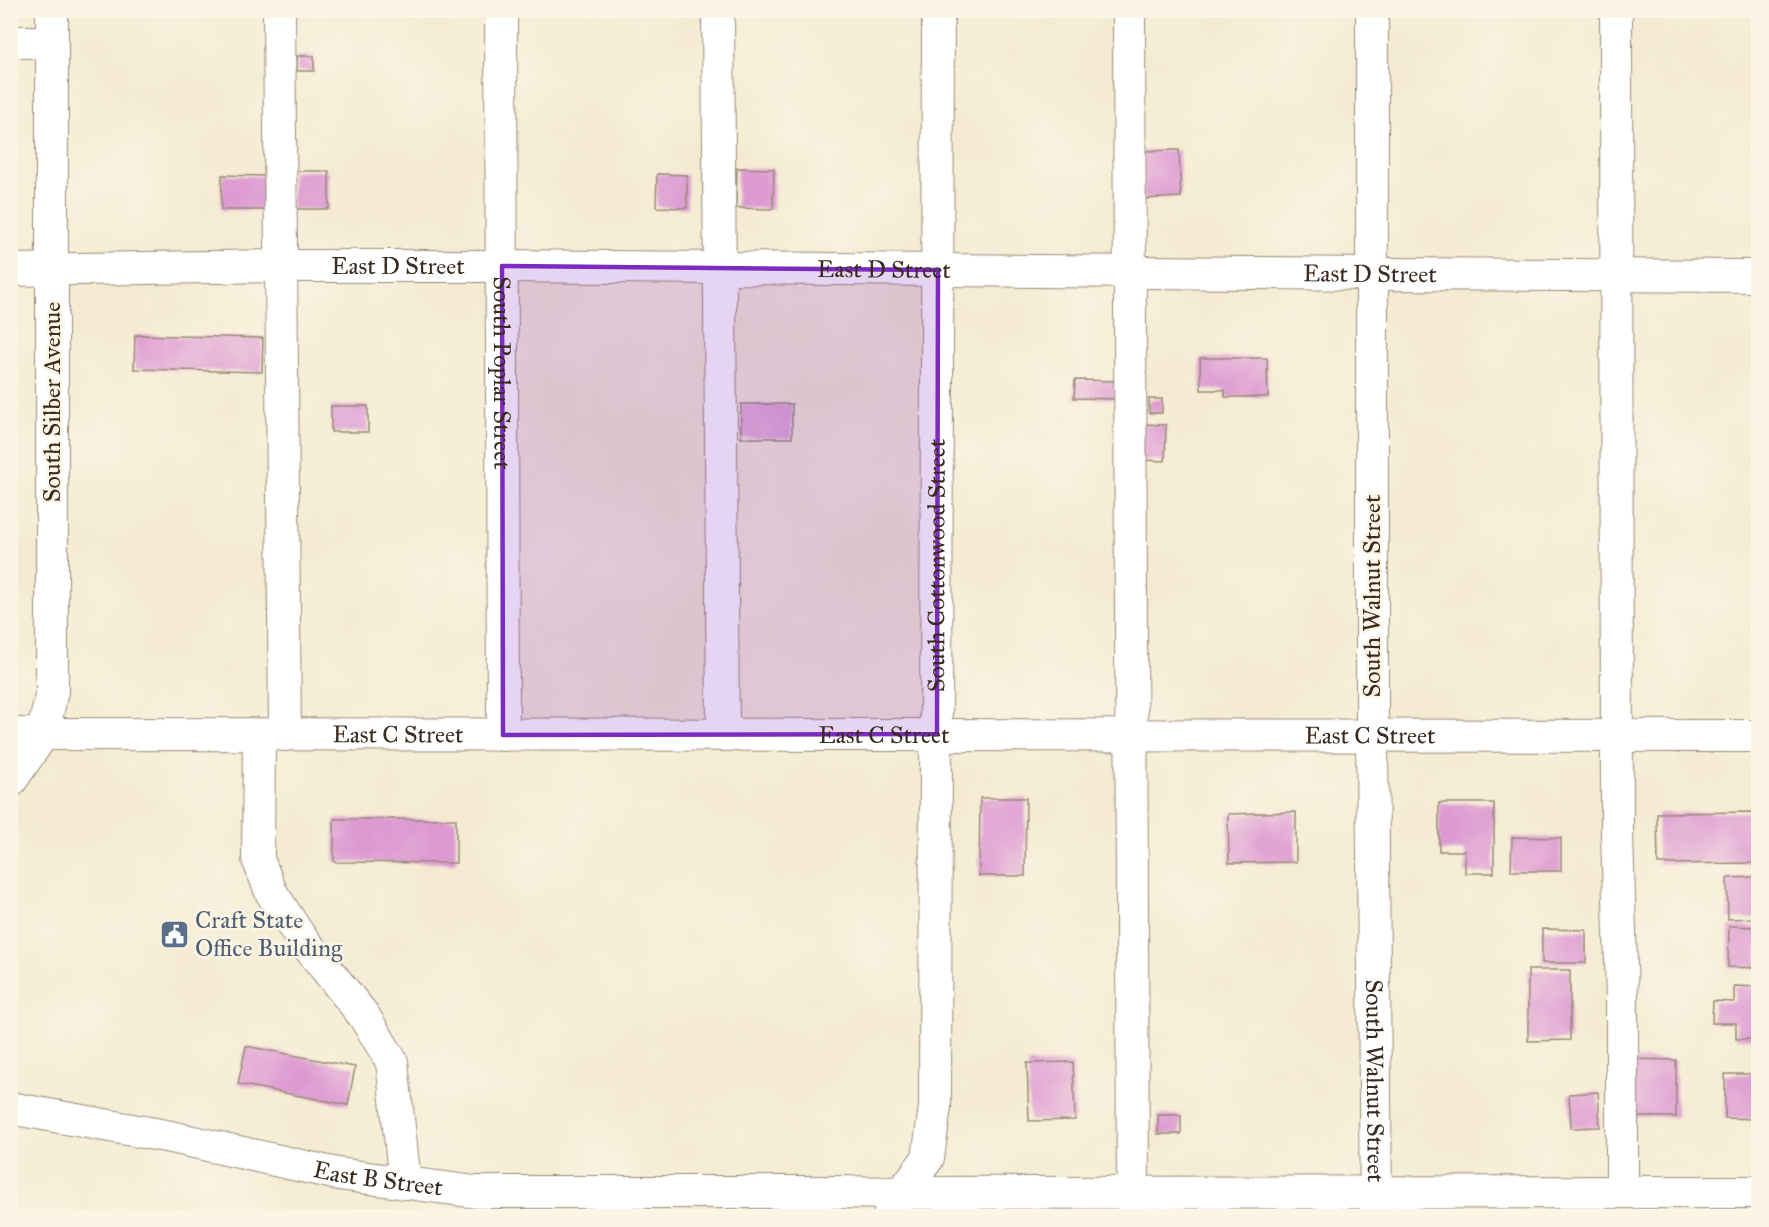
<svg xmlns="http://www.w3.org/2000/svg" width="1769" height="1227" viewBox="0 0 1769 1227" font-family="'IM FELL Great Primer',serif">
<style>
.building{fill:#dd9ad2}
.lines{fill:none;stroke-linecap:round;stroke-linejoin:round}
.minor-casing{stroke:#988a78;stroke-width:34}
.minor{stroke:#fff;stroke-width:32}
.marked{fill:#7b2cbf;fill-opacity:0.2;stroke:#7b2cbf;stroke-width:4.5;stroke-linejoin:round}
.labels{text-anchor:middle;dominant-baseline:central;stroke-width:5;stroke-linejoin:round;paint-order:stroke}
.street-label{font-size:24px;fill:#3b2a1e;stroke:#fcf5e5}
.service-label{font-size:24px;fill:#4e5e75;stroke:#fcf5e5;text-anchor:start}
</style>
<rect width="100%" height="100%" fill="#fcf5e5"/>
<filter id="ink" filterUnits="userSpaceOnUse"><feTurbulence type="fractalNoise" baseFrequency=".0167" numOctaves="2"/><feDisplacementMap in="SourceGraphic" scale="12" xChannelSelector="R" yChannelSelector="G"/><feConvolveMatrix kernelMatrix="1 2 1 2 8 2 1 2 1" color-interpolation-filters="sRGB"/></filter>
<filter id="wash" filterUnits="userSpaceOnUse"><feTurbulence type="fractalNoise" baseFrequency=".008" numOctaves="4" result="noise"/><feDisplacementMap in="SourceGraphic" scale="24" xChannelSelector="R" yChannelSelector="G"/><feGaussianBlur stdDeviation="1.35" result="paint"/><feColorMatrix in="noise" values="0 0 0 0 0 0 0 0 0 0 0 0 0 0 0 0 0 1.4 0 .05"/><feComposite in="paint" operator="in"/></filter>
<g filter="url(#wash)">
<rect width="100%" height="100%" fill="#f4ebd2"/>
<g id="blocks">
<path class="building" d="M297 56H314V71H297Z
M1179 150 1181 197 1143 199 1141 151Z
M737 168 774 169 773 209 736 208Z
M292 171H329V209H291Z
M657 174 687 175V208L656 207Z
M222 175 265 176V210H221Z
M135 335 263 338 262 372 134 369Z
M1200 358H1267L1268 397H1225V390H1201Z
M1075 380 1115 381V399L1074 398Z
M1149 399H1162V413H1149Z
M741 404H792V438H741Z
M331 406H368V432H331Z
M1142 424 1166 425 1165 461 1140 460Z
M980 798H1026L1025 876H979Z
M1439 803H1494V873H1465V851H1439Z
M1296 812V862L1229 863 1228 814Z
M1758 812V863L1658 864 1657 813Z
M334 819H456V863L334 862Z
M1512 837 1561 838V871H1511Z
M1758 877V918L1728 919 1727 878Z
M1729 926 1758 927V968L1728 967Z
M1542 929 1586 930V963H1542Z
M1528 970H1570V1040L1528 1041Z
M1734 986 1758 987V1039H1736V1023H1712L1713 1001 1734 1002Z
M246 1046 355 1067 348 1105 238 1084Z
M1628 1059 1676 1060V1117H1628Z
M1073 1062 1075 1120 1029 1121 1027 1063Z
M1725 1074H1758V1119L1725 1118Z
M1598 1092 1600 1127 1571 1128 1569 1094Z
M1158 1115H1181V1134H1158Z"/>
</g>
</g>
<g filter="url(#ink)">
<use href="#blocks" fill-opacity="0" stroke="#988a78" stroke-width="1.5"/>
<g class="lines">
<defs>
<g id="minor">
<path d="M279 10 285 735"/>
<path id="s1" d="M501 10 503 735"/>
<path d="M718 10 723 735"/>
<path d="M1129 10 1133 1216"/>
<path id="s2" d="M1372 10V735L1376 1216"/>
<path d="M1616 10 1617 834 1622 997V1192"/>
<path d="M10 42H52"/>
<path id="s3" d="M10 270 281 266H502L1372 274 1758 276"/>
<path id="s4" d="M10 734 1758 736"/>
<path d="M259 735 258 859 271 892 299 935 364 1016 392 1062 405 1183"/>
<path d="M10 782 43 734 52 691V10"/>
<path id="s5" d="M10 1108 171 1137 338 1174 476 1192H831L902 1193 1758 1192"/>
<path id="s6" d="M889 1216 902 1193 928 1158 935 1107 938 10"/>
</g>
</defs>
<use href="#minor" class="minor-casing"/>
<use href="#minor" class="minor"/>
</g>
</g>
<path class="marked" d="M502 266 938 270 937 734 503 735Z"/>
<defs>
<symbol id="civic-square" viewBox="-11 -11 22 22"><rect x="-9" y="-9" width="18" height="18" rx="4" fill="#5c6f8a" stroke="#fcf5e5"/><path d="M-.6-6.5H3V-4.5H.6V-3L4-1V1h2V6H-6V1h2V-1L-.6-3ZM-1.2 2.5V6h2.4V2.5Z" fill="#fff"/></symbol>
</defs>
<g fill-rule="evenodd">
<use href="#civic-square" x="158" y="918" width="33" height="33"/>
</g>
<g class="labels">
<g class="street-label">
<text stroke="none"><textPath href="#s3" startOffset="388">East D Street</textPath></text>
<text stroke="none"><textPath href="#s3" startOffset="874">East D Street</textPath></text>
<text stroke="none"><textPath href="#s3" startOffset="1360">East D Street</textPath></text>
<text stroke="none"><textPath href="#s1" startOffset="363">South Poplar Street</textPath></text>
<text transform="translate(52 402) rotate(-90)">South Silber Avenue</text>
<text stroke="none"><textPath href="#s6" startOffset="663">South Cottonwood Street</textPath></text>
<text transform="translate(1372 596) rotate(-90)">South Walnut Street</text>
<text stroke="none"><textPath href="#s4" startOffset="874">East C Street</textPath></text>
<text stroke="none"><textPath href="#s4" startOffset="388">East C Street</textPath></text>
<text stroke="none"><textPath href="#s4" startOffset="1360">East C Street</textPath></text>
<text stroke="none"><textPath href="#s2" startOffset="1071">South Walnut Street</textPath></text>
<text stroke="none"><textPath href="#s5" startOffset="375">East B Street</textPath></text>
</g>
<g class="service-label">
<text x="195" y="920">Craft State<tspan x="195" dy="28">Office Building</tspan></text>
</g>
</g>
<rect width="1769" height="1227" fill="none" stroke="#fcf5e5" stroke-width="36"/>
</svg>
